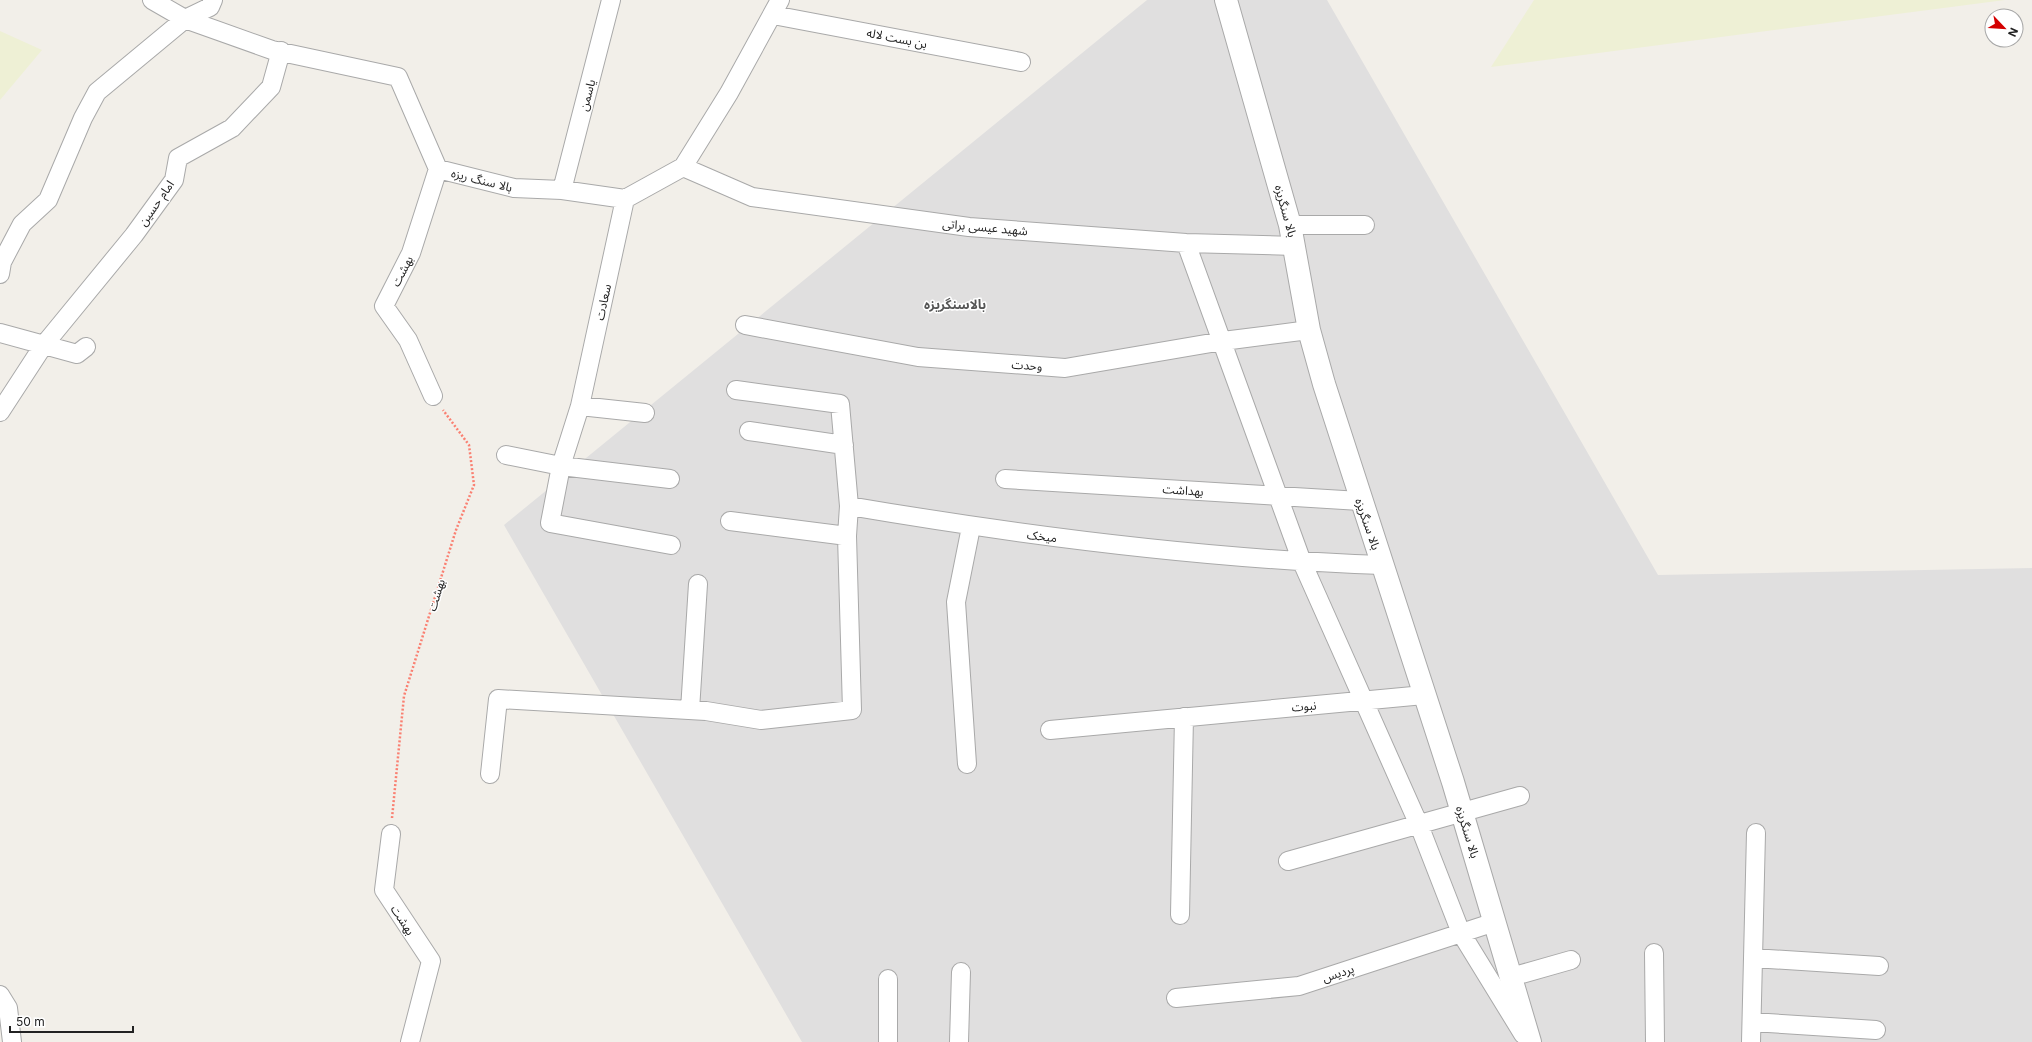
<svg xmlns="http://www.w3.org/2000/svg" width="2032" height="1042" viewBox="0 0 2032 1042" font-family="Inter,'Noto Sans Arabic',sans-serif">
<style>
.residential{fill:#e0dfdf}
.farmland{fill:#eef0d5}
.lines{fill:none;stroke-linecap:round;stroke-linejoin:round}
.minor-casing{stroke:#a9a9a9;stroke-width:20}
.tertiary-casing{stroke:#a9a9a9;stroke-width:24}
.path{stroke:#fa8072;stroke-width:2.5;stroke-dasharray:2 2;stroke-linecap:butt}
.minor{stroke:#fff;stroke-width:18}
.tertiary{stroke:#fff;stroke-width:22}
.labels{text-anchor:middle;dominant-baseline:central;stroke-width:3;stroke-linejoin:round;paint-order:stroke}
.street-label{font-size:12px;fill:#222;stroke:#fff}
.neighbourhood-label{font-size:13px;font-weight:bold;fill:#555;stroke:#fff}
</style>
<rect width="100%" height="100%" fill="#f2efe9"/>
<path class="residential" d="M1147 0H1327L1658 575 2032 568V1042H802L504 525Z"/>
<path class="farmland" d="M1534 0H2005L1491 67Z
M0 31 42 50 0 100Z"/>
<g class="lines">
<defs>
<path id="minor" d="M152 0 185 19 272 50 398 77 438 169 514 188 562 190 625 199 683 167 729 93 780 0
M773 15 1021 62
M683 167 752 197 969 227 1186 243 1295 246
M562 190 611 0
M1290 225H1365
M1186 243 1302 562 1419 825 1461 933 1523 1034
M0 274 2 262 22 224 48 200 83 118 97 92 185 19 210 7 213 0
M745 325 918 357 1065 368 1223 341 1309 330
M0 333 77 354 86 347
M736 390 840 404 849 506
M433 396 408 340 384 306 411 253 438 169
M580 406 645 413
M0 412 43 346 134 235 174 180 178 158 232 128 271 87 281 51
M749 431 844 445
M506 455 561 466 580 406 625 199
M670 479 561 466 550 523 671 545
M1005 479 1360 501
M730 521 847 536 849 506C1025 536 1203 559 1382 565
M690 710 698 584
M1050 730 1424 695
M967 764 956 602 971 527
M490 774 498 699 706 711 761 720 852 710 847 536
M391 834 384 890 431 961 410 1042
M1288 861 1520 796
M1180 915 1184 717
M1654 953 1655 1042
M1753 958 1879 966
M1511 977 1571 960
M0 995 8 1008 12 1042
M1176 998 1299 986 1495 922
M1752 1022 1876 1030
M888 1042V979
M959 1042 961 972
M1751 1042 1756 833"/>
<path id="tertiary" d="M1226 0 1290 225 1309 330 1324 384 1453 782 1530 1042"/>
</defs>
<use href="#minor" class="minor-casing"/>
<use href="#tertiary" class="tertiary-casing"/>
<path class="path" d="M392 818 404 696 456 530 474 485 469 445 443 410"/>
<use href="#minor" class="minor"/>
<use href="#tertiary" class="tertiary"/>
</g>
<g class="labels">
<g class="street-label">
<text transform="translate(897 38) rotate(11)">بن بست لاله</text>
<text transform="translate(587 95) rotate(-75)">یاسمن</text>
<text transform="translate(482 180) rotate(14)">بالا سنگ ریزه</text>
<text transform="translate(156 203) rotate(-55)">امام حسین</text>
<text transform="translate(1286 211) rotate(75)">بالا سنگریزه</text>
<text transform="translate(985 227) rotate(5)">شهید عیسی براتی</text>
<text transform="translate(402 271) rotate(-63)">بهشت</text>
<text transform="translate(603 302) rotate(-78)">سعادت</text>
<text transform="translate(1027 365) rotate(4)">وحدت</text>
<text transform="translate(1183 490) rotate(4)">بهداشت</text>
<text transform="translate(1368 524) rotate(71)">بالا سنگریزه</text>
<text transform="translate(1042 536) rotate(7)">میخک</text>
<text transform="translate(436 595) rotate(-73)">بهشت</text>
<text transform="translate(1304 706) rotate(-5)">نبوت</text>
<text transform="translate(1468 832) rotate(73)">بالا سنگریزه</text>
<text transform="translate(403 920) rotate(57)">بهشت</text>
<text transform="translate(1338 973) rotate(-18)">پردیس</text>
</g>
<g class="neighbourhood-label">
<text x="955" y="304">بالاسنگریزه</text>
</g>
</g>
<g transform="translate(2004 28) rotate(115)"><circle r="19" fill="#ffffff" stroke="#a7a7a7"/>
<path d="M0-3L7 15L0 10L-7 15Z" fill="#d40000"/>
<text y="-6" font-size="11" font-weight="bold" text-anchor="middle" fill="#222222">N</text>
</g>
<path d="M10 1026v6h123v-6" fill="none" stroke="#222222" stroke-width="2"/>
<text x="16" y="1026" font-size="12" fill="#222222" stroke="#ffffff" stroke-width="3" paint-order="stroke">50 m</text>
</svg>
